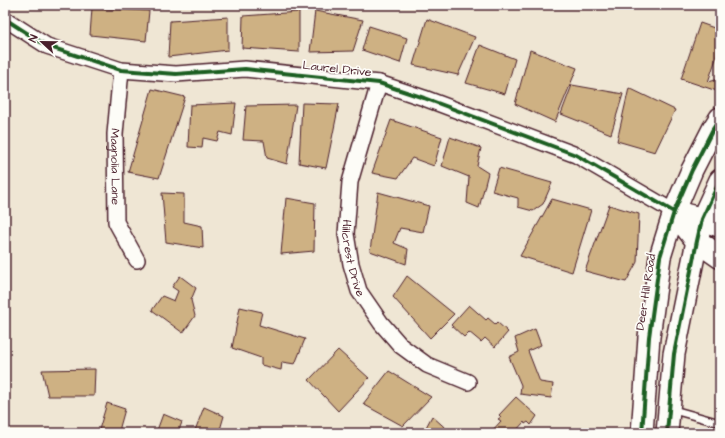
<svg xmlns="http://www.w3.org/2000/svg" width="725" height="438" viewBox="0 0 725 438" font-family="'Architects Daughter',sans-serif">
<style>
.building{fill:#ceb183;stroke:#4a1f2b}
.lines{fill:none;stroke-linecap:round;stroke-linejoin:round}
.lane-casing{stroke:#4a1f2b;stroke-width:10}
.street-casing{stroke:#4a1f2b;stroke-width:18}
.secondary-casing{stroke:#4a1f2b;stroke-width:24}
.highway-casing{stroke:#4a1f2b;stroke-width:25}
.lane{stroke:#fdfcf7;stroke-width:7}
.street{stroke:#fdfcf7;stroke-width:15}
.secondary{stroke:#fdfcf7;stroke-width:21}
.highway{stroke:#fdfcf7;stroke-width:22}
.cycleway-casing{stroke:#fdfcf7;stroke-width:6}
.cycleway{stroke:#1b5e20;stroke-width:4}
.labels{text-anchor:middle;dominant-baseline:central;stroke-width:3.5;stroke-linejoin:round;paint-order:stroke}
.street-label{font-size:12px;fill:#4a1f2b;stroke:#fdfcf7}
</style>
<rect width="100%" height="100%" fill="#efe6d4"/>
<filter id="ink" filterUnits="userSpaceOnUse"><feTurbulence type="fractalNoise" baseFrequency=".025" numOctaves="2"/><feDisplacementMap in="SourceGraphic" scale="8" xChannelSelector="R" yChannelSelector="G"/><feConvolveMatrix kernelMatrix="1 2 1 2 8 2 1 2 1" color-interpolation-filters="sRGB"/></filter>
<g filter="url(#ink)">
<path class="building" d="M92 8 149 11 146 41 90 35Z
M315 11 363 20 353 51 310 52Z
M299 12V52L242 48 243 16Z
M228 17V50L168 57 170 21Z
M427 19 475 37 458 75 413 65Z
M700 23 720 30V47L708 82 720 79V92L681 79Z
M369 26 407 38 400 63 362 50Z
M480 45 515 59 505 94 466 83Z
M530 50 577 68 555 122 515 104Z
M572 85 623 94 611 134 561 114Z
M629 88 675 110 655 152 617 141Z
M152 89 185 97 159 178 128 172Z
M236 103 232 135 220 132 217 141 203 138 202 148 188 147 190 105Z
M302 103 339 104 326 168 299 163Z
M296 105 287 164 267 158 264 141 243 140 246 106Z
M391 120 442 137 434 166 412 158 398 178 372 173Z
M450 137 481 148 477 166 488 173 479 208 467 203 469 177 442 166Z
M499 168 552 183 543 204 533 211 518 207V198L492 191Z
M378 192 429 206 423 232 400 228 394 243 408 249 406 264 370 251Z
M162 193 184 194V222L202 226 203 248 166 242Z
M286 198 315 203 314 251 281 254Z
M552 199 591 210 572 272 520 256Z
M609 205 639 214 637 262 626 282 585 271Z
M180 276 196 288 191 300 195 316 183 333 152 310 162 296 174 301 178 291 172 287Z
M407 276 454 314 430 338 393 297Z
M469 305 486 320 488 318 495 324 497 322 508 332 495 347 485 338 481 342 469 332 464 337 451 325Z
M240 307 262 312 259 325 305 339 295 364 282 362 281 370 261 365V358L232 348Z
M535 329 541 345 528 351 540 382 553 384 551 398 520 394 521 385 509 357 519 352 515 338Z
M338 350 369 378 338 411 309 380Z
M95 369 94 396H48L42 370Z
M389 371 431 397 403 426 363 404Z
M516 397 537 416 531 425 528 422 525 424 524 422 514 433H490L501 421 498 419 501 417 499 415Z
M107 403 125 409 120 427 121 433H98Z
M204 407 224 416 219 433H194Z
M163 414 182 422 178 433H156Z
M432 416 451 433H423Z"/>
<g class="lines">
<defs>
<path id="lane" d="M670 409 720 423"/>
<g id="street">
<path d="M5 19 47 46 121 70 176 74 245 69 379 83 424 98 576 155 674 212"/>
<path id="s1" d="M121 70 115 134 116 222 137 260"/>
<path id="s2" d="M379 83 350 182 346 234 351 264 359 291 381 323 401 346 427 365 468 382"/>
</g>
<path id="secondary" d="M642 433 649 337 660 257 674 212 692 170 713 129 720 118
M667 433 674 354 697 241 702 219 720 180"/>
<path id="highway" d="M674 212 697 241 720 257
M674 212 702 219 720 226"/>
</defs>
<use href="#lane" class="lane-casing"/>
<use href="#street" class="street-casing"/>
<use href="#secondary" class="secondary-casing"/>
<use href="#highway" class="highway-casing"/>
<use href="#lane" class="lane"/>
<use href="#street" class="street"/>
<use href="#secondary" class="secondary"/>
<use href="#highway" class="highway"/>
<defs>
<path id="cycleway" d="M5 19 47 46 121 70 176 74 245 69 379 83 424 98 576 155 674 212
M642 433 649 337 660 257 674 212 692 170 713 129 720 118
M667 433 674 354 697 241 702 219 720 180"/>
</defs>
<use href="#cycleway" class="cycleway-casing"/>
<use href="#cycleway" class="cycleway"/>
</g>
</g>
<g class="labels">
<g class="street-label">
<text transform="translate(337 69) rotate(6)">Laurel Drive</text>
<text stroke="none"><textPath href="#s1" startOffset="97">Magnolia Lane</textPath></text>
<text stroke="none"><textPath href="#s2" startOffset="180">Hillcrest Drive</textPath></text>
<text transform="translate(646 292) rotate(-81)">Deer Hill Road</text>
</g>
</g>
<rect width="725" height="438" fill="none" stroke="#fdfcf7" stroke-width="20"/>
<rect x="10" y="10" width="705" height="418" fill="none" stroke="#4a1f2b" stroke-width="1.5" filter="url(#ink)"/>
<g transform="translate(42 42) rotate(292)" stroke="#fdfcf7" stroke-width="3" paint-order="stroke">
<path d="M0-3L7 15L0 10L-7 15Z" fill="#4a1f2b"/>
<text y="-6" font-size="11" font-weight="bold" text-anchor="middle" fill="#4a1f2b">N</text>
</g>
</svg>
